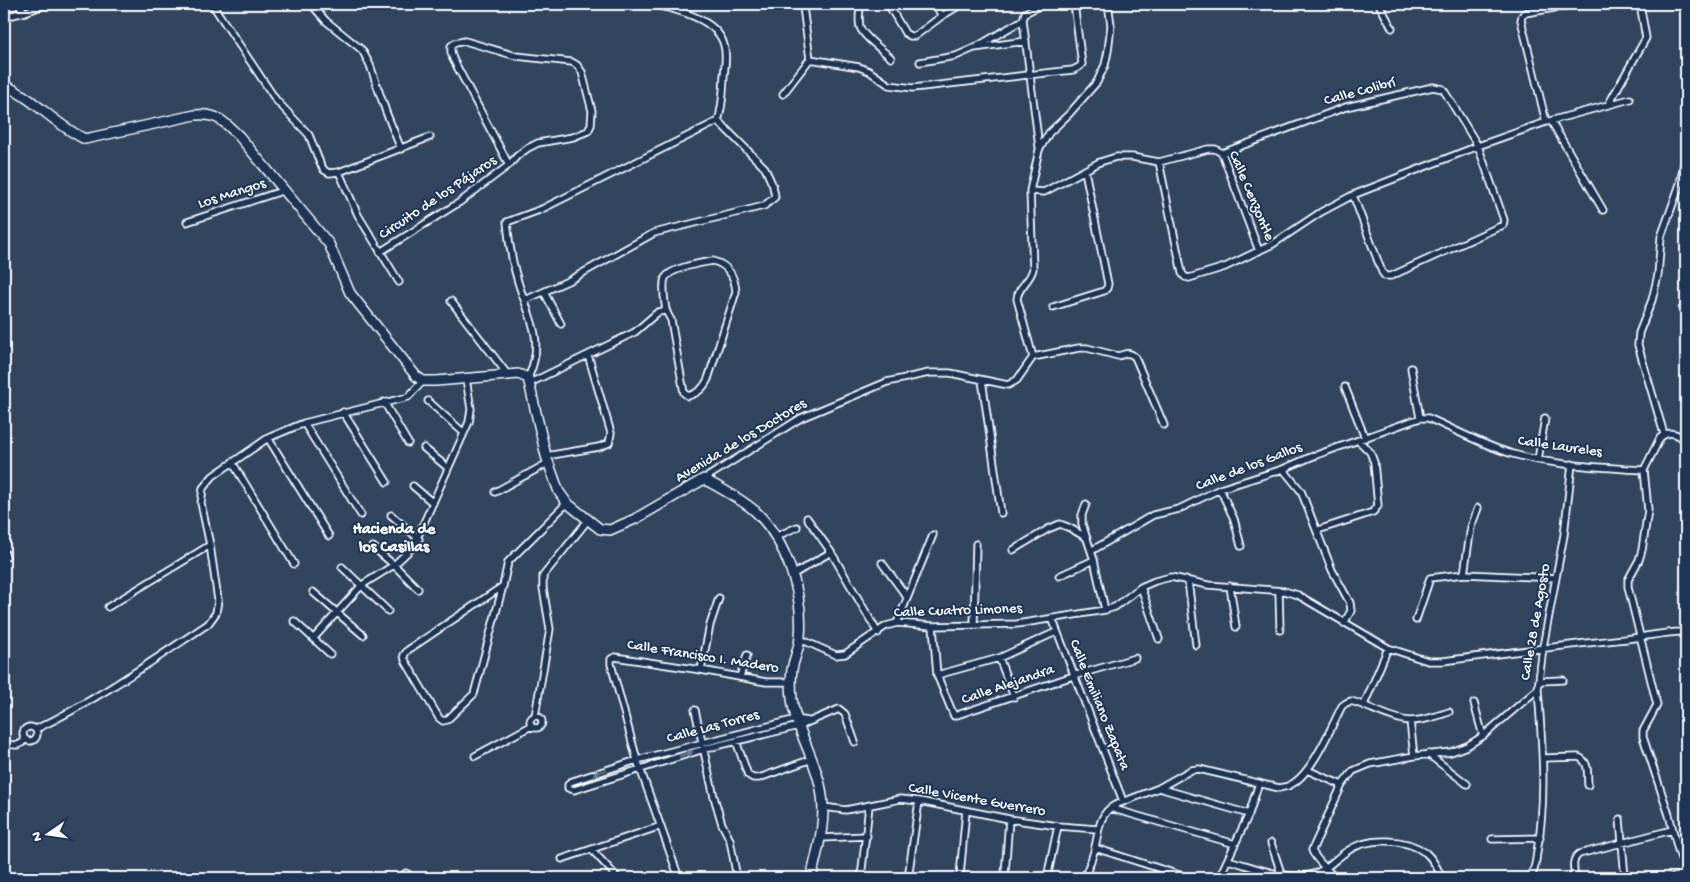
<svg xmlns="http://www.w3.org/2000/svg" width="1690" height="882" viewBox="0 0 1690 882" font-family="'Gochi Hand',sans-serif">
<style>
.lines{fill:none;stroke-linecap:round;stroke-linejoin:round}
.street-casing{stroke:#fff;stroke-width:9}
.secondary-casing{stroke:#fff;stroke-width:12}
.street{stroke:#1d3557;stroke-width:5.5}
.secondary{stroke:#1d3557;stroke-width:9}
.oneway{fill:#6c7c92}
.labels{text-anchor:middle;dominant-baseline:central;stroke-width:4;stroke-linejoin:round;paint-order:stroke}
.street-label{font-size:15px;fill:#fff;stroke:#1d3557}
.neighbourhood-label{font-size:16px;font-weight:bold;fill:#fff;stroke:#1d3557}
</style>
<rect width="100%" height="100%" fill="#32455e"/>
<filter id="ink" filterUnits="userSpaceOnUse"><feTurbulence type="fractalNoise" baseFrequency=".02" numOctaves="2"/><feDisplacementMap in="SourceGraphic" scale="10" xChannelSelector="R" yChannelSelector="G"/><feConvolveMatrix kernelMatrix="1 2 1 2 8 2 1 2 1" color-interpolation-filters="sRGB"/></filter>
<g filter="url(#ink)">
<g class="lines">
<defs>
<path id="street" d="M18 4 25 12
M212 4 276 100 309 135 320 163 324 170 329 173 339 172 430 137
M311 4 326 21 362 50 370 65 386 112 401 149
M860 4C860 11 858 20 860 27 864 38 883 50 891 58
M888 4 905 33 910 36H915L942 16 962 4
M935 4 942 16
M1379 4 1392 28
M1683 4 1686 21
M4 17 25 12 47 4
M978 46 1023 20
M810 59 859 67 869 71 889 85 913 88 1073 70 1079 67 1082 64 1074 4
M920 62 956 56 974 48 1026 41
M783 94 810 59 803 7
M1608 105 1646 38 1640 4
M1551 121 1603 210
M1546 122 1521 20 1522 16 1525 13 1578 4
M1039 147 1023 20 1025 13 1041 5
M1222 153 1346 107 1433 87 1443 89 1478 146 1504 220 1503 225 1391 276H1385L1382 272 1353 195
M1159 162 1182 273 1185 277 1189 278 1225 267 1273 244 1321 212 1353 195 1478 146 1546 122 1630 99
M339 172 358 215 399 282
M1030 191 1044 192 1100 162 1116 157H1132L1159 162 1208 149H1215L1222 153 1259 251
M187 222 285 190
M380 252 460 202 509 165 517 156 528 148 538 143 573 137 588 131 591 125 592 111 582 72 577 65 572 62 516 56 465 41 455 43 451 46V52L453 59 509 165
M713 261C728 265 735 277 736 292L708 379C703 389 698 393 688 396L684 393 671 320C665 311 665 305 664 294 664 289 663 283 665 278 672 267 702 263 713 261Z
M544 292 561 324
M525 300 570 280 654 233 764 206 775 197 773 186 765 168 718 121
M451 301 508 375
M1053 307 1104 291 1107 288 1108 284 1085 171
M1682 309 1686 304
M1033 357 1079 348H1087L1118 356C1126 354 1128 351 1135 357L1164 425
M1411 368 1420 418
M528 378C543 345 534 326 522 294 514 272 509 245 507 222L542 209 718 121C723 106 723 92 724 76 725 66 727 55 724 45 717 18 672 8 649 4
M982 380 1001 513
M530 383 635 332 658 312 665 311
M1345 387 1365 438
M428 401 464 433
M384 402 408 443
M343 412 387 482
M304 423 361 515
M1664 434 1638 345 1639 333 1652 300 1658 275 1661 237 1680 184 1686 152
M268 438 329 536
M424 448 448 468
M546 456 599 447 609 443 611 433 588 355
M1538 460 1545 418
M232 462 294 564
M1283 469 1301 491 1332 570 1350 603 1351 611 1344 623
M1644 470 1648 510 1642 550 1639 560 1628 580V587L1657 705 1643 731V737L1669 815 1678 850 1686 872
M1644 470 1660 438C1669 429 1679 434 1686 442
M704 479 801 418 887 382 929 373H950L1008 385 1017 380 1033 357 1017 299C1018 286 1030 282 1033 269L1030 191 1039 150 1049 133 1069 114 1097 82 1105 65 1108 51 1111 25 1108 4
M413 486 433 503
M1220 489 1234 519 1241 546
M495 492 548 463
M1086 504 1082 515V524L1094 560 1105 610
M391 515 419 539
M807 518 831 552 878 633
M1318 530 1373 512 1378 506 1374 462 1370 452 1359 441
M775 537 797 527
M373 547 394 565 418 589
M1013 550 1048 529 1060 524 1070 528 1087 538
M4 551 6 557
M1091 551 1153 515 1179 509 1220 489 1283 469 1311 457 1420 418H1428C1456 430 1484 446 1513 454 1555 466 1601 467 1644 470
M882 563 907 597
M342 567 388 611
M1464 574 1471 527 1478 508
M792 575 831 552
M1059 576 1094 560
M1188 581 1196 645
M503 586 408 650 404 655 405 660 439 718 443 721 447 720 474 694 503 586 508 562 567 503
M1230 586 1236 627
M1141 587 1159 639
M1279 591 1280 630
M313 592 363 635
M108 607 210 545
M1052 618 1123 801
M1416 620 1430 578 1464 574 1556 578
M294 621 330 654
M897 623 933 535
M974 624 976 544
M933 626 937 675 954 716 1073 676 1135 658
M314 638 362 585 394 565 413 547 469 422 471 409 466 379
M800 639 836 655 845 654 886 626 897 623 933 626 1017 624 1105 610 1115 607 1141 587 1155 581 1171 577 1208 585 1284 591 1298 595 1388 648 1428 661H1443C1504 653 1565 645 1626 639 1646 637 1666 631 1686 632
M999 658 1014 697
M701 670 710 625 719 598
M937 675 999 658 1056 632
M740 677 747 655
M1540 681 1563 680
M1474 703 1483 736
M1364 705 1388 648
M695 710 714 797 722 824 730 840 737 878
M535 716 550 629 543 588V576L588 520
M530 722a6 6 0 1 1 12 0a6 6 0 1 1-12 0Z
M808 721 796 719 637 760 570 782 568 785V788L574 790 704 749 799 726 839 709 845 714 855 742
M1410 721 1414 756
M23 734a7 7 0 1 1 14 0a7 7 0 1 1-14 0Z
M36 729C97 700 152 661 208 624L216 613 218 600 210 545 201 503 203 488 213 476 268 438 304 423 408 397 423 381
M736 741 748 775 753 778H759L812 759
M4 743C12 745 20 748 25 739
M1428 754 1467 784
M475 756 531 726
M1544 758 1578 757C1590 761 1587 774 1588 785
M1307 770 1342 785
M1159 788 1249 814
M823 807 846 810 900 799 919 801 1009 819 1058 826 1097 829
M1110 808 1235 844
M1620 819 1625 878
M821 838 867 836
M1492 839 1540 838
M1271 843 1282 876
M1095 848 1189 878
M592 850 618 878
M562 859 661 826
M1228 860C1254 867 1283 880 1310 875 1327 871 1335 858 1349 850 1369 837 1406 838 1426 853 1433 859 1438 869 1442 878
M1048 873 1058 826
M1005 874 1009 819
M960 875 966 811
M400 878 406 873 413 878
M679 878 637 760 611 664V659L615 657 701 670 766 682H791
M861 878 869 806
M908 878 919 801
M1084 878C1088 868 1093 858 1095 847 1099 832 1098 814 1115 805L1159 788 1191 770 1199 769 1279 788C1282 787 1287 787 1290 785 1312 775 1331 727 1342 706L1346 703 1351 701C1369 706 1392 720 1410 721 1424 721 1436 716 1449 712
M1219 878 1249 814 1259 783
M1335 878C1328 870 1314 858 1312 850L1342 785 1353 771 1370 764 1414 756 1451 752 1467 746 1483 736 1538 689 1543 647 1564 535 1572 464
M1530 878C1535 871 1536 861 1537 852 1547 798 1542 743 1538 689
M1575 878C1574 869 1571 860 1579 854L1672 830
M1671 878 1686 874"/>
<path id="secondary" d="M4 85C34 98 55 125 85 139L195 115C218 113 224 122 239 136L329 244 350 293 416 376 423 381H436L508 375 518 374 528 378 546 456 559 492 567 503 600 529 610 530 635 519 704 479C722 489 740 498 755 511 786 540 804 595 800 636 800 646 795 656 793 665 790 676 791 688 792 699 796 730 815 758 821 789 827 819 818 849 811 878"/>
</defs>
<use href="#street" class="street-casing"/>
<use href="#secondary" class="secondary-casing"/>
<use href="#street" class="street"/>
<use href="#secondary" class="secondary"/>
</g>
<defs><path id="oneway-solid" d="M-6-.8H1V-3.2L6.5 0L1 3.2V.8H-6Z" transform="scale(1.25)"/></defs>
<g class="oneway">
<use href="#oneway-solid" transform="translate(686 754) rotate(-17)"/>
<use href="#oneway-solid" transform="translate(600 772) rotate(161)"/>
</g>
</g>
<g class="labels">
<g class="street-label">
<text transform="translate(1360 92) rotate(-15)">Calle Colibrí</text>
<text transform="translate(232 194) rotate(-18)">Los Mangos</text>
<text transform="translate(1251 196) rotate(67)">Calle Cenzontle</text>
<text transform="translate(438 198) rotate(-34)">Circuito de los Pájaros</text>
<text transform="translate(741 441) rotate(-31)">Avenida de los Doctores</text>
<text transform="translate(1560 447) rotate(8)">Calle Laureles</text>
<text transform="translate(1249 467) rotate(-21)">Calle de los Gallos</text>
<text transform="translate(958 611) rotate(-2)">Calle Cuatro Limones</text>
<text transform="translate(1536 622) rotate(-80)">Calle 28 de Agosto</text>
<text transform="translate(703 657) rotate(9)">Calle Francisco I. Madero</text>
<text transform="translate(1008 685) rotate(-19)">Calle Alejandra</text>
<text transform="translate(1099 705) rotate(68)">Calle Emiliano Zapata</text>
<text transform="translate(713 727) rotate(-15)">Calle Las Torres</text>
<text transform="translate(977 800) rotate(10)">Calle Vicente Guerrero</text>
</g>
<g class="neighbourhood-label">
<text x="394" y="530">Hacienda de<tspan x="394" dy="18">los Casillas</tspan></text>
</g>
</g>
<rect width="1690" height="882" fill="none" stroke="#1d3557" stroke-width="20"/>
<rect x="10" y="10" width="1670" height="862" fill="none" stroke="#fff" stroke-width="2" filter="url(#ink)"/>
<g transform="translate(48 834) rotate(257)" stroke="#1d3557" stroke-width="4" paint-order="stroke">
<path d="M0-4L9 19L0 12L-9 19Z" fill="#ffffff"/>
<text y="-8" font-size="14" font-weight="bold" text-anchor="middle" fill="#ffffff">N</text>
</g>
</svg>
